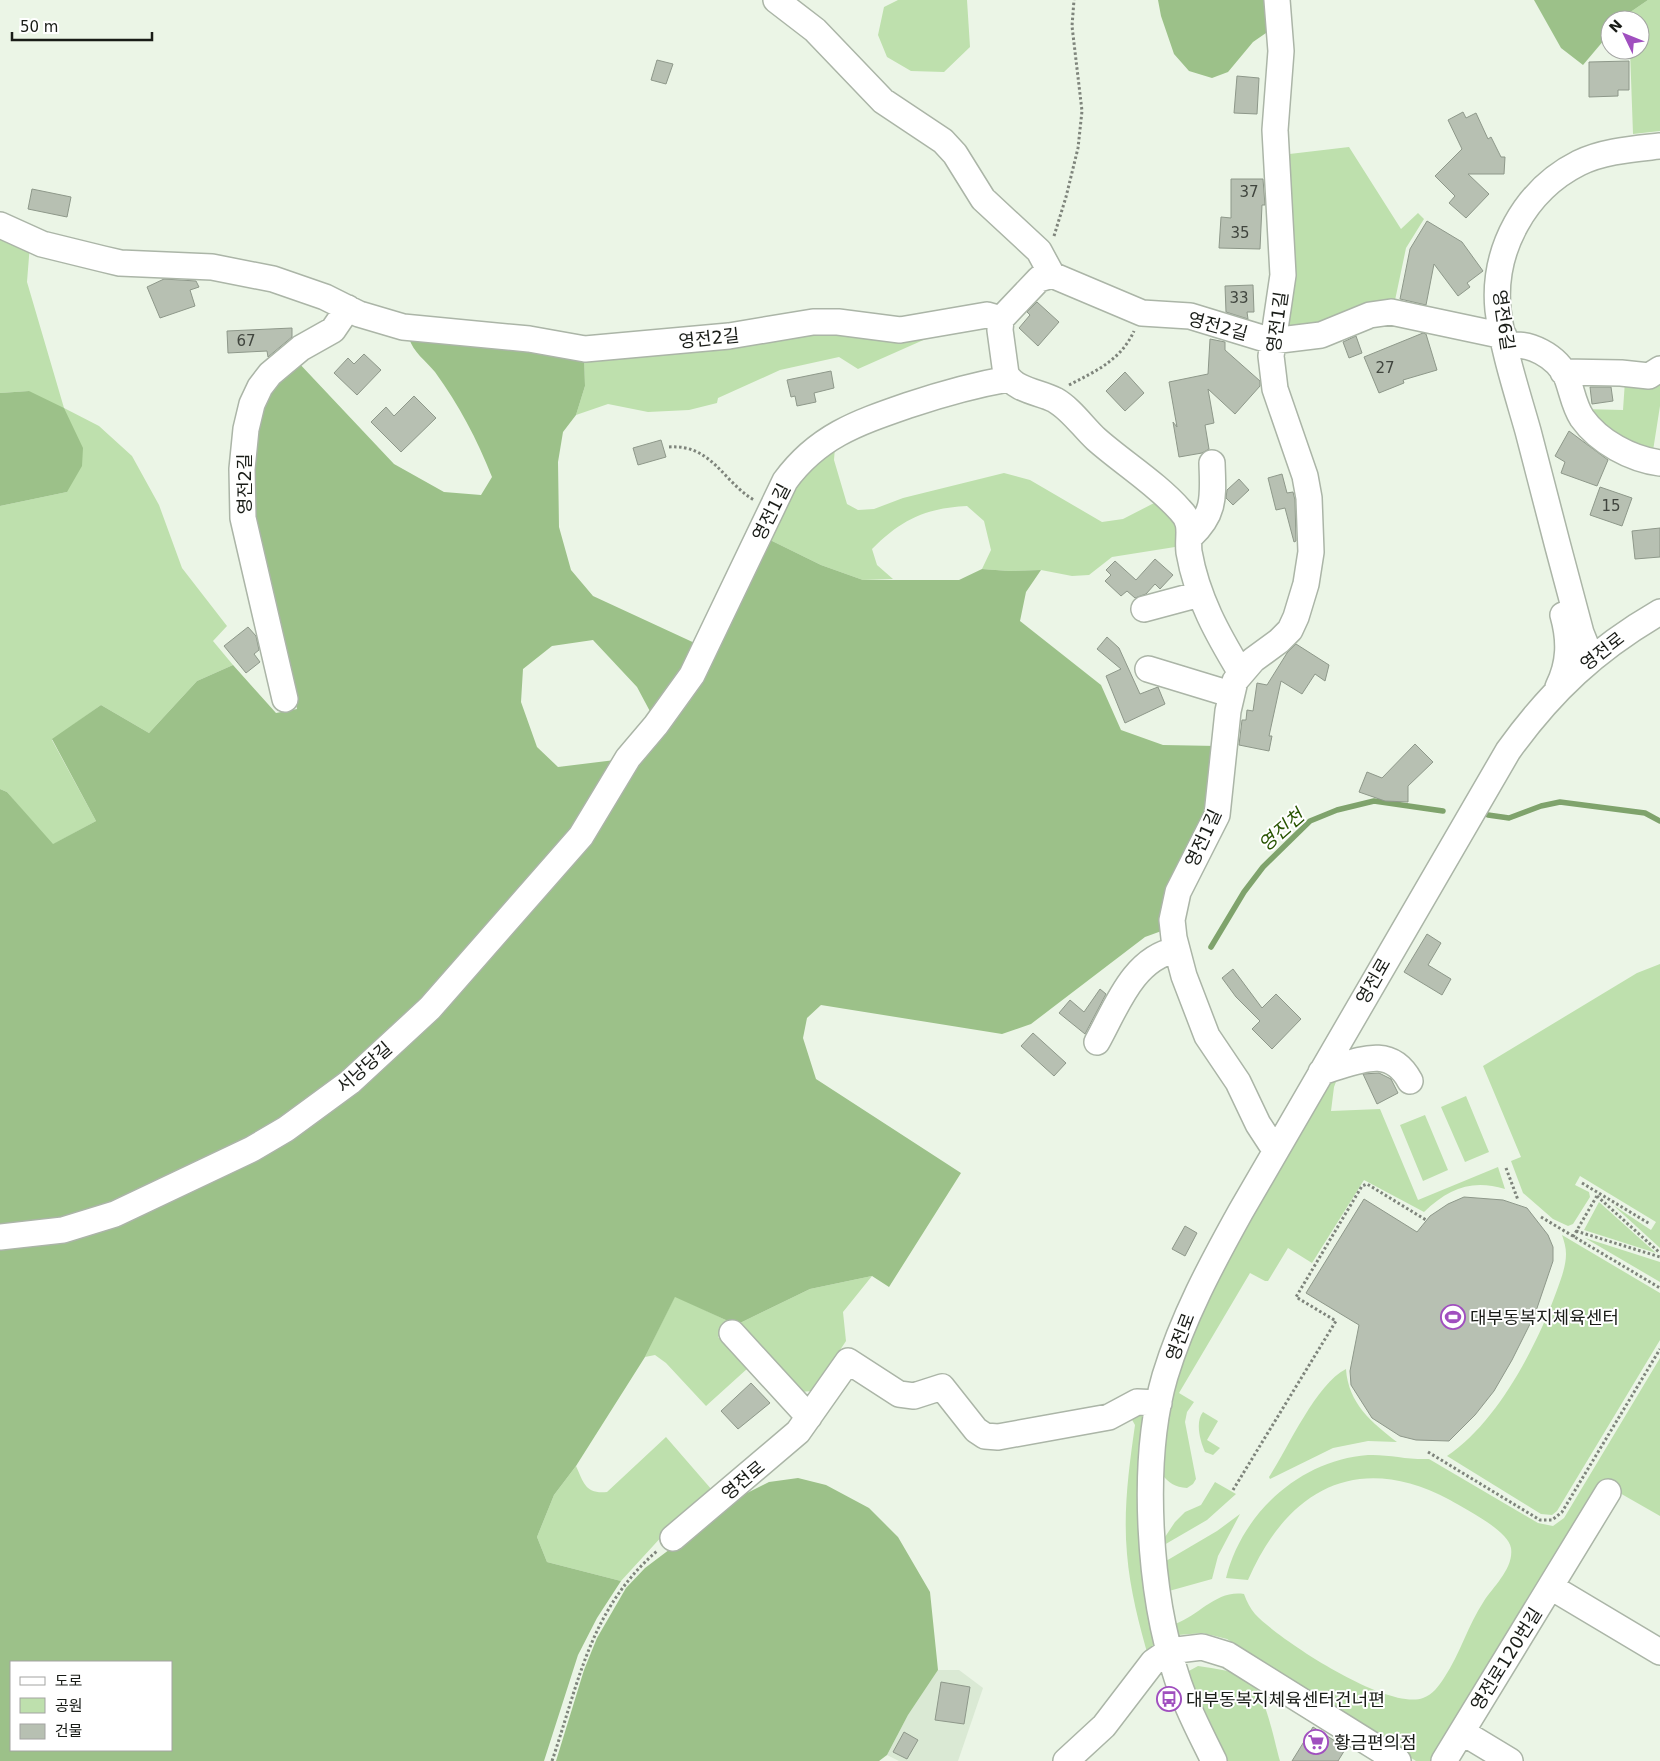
<svg xmlns="http://www.w3.org/2000/svg" width="1660" height="1761" viewBox="0 0 1660 1761" font-family="'DejaVu Sans','Noto Sans KR',sans-serif">
<style>
.built{fill:#dae9d4}
.green{fill:#bee0ad}
.forest{fill:#9cc189;fill-rule:evenodd}
.lines{fill:none;stroke-linecap:round;stroke-linejoin:round}
.stream{stroke:#7fa36c;stroke-width:5.5}
.building{fill:#b7c0b2;stroke:#8e988a}
.minor-casing{stroke:#abb5a7;stroke-width:28}
.path{stroke:#7e847b;stroke-width:3;stroke-dasharray:2.5 2.5;stroke-linecap:butt}
.minor{stroke:#fff;stroke-width:25}
.labels{text-anchor:middle;dominant-baseline:central;stroke-width:4;stroke-linejoin:round;paint-order:stroke}
.number-label{font-size:15px;fill:#40453e}
.street-label{font-size:18px;fill:#191c17;stroke:#fff}
.poi-label{font-size:18px;fill:#191c17;stroke:#fff;text-anchor:start}
.water-label{font-size:19px;font-style:italic;fill:#275400;stroke:#fff}
</style>
<rect width="100%" height="100%" fill="#ebf5e6"/>
<path class="built" d="M938 1670H959L983 1688 958 1761H899L887 1755 908 1715Z"/>
<path class="green" d="M898 0H967L970 47 944 72 911 71 887 57 878 35 884 7Z
M1648 0H1660V131L1633 134 1630 50H1640V20H1630L1629 13Z
M1349 147 1401 229 1418 213 1424 219 1406 248 1394 305 1349 320 1284 331 1281 155Z
M0 230 30 244 27 282 64 408 99 426 132 456 159 505 182 568 227 626 213 641 233 665 197 681 149 733 101 705 52 740 96 821 52 845 7 792 0 789V506L67 492 29 391 0 393Z
M955 326 858 369 839 357 780 370 718 398 717 403 689 410 648 412 608 404 576 415 585 386 584 354 814 329Z
M1625 381 1660 383V406L1652 457 1636 452 1582 409 1623 410Z
M835 447 834 460 847 504 858 510 874 509 903 498 1004 473 1030 480 1102 522 1123 519 1160 500 1178 517 1182 538 1175 547 1112 557 1089 575 1072 576 1041 570 1009 571 982 569 991 550 984 521 967 506C925 508 901 520 872 549L877 565 893 579 863 580 821 565 764 537 790 483Z
M1660 964V1248L1613 1205 1651 1230 1656 1222 1580 1176 1575 1185 1589 1192 1590 1197 1573 1224 1568 1226 1553 1219 1523 1193 1511 1161 1521 1157 1483 1066 1637 973Z
M1333 1071 1339 1074 1334 1087 1331 1111 1380 1109 1418 1200 1498 1167 1505 1189C1472 1179 1449 1188 1424 1212L1364 1180 1312 1263 1288 1248 1268 1281H1265L1250 1273 1179 1393 1194 1402 1187 1412 1185 1422 1196 1479 1193 1484 1187 1488C1175 1487 1168 1483 1162 1474L1171 1399 1180 1363 1210 1288Z
M1466 1096 1489 1152 1465 1162 1441 1107Z
M1425 1115 1448 1170 1423 1181 1400 1125Z
M1599 1202 1656 1253 1584 1230Z
M1562 1235 1660 1293V1340L1557 1511 1552 1515 1541 1514 1447 1456C1497 1423 1537 1346 1557 1290 1561 1279 1566 1266 1566 1254 1566 1247 1564 1241 1562 1235Z
M1585 1238 1660 1262V1282Z
M872 1276 843 1312 846 1341 813 1391 800 1392 740 1323 810 1289Z
M675 1296 728 1321 718 1337 748 1368 706 1406 666 1363 655 1355 645 1357Z
M1660 1358V1516L1618 1492 1432 1761H1416L1227 1639 1203 1633 1178 1635 1175 1624C1200 1615 1216 1590 1244 1594 1247 1602 1250 1608 1255 1614 1279 1640 1388 1711 1423 1698 1432 1695 1439 1686 1444 1678 1460 1654 1468 1625 1484 1601 1494 1586 1514 1568 1511 1548 1508 1530 1465 1509 1450 1500 1357 1450 1287 1490 1248 1580L1226 1578C1242 1513 1300 1460 1368 1455 1388 1454 1408 1460 1429 1459L1538 1523 1553 1526 1564 1518Z
M1346 1369C1348 1403 1372 1423 1397 1442L1368 1441 1333 1448 1270 1479 1269 1477C1288 1448 1316 1384 1346 1369Z
M1203 1412 1218 1421 1207 1440 1220 1448 1213 1455 1205 1452C1200 1441 1195 1422 1203 1412Z
M1139 1415 1146 1417 1157 1641 1149 1659C1139 1624 1130 1590 1127 1554 1123 1511 1129 1467 1135 1425L1131 1418Z
M666 1437 712 1490 664 1534 621 1581 547 1562 537 1537 554 1495 576 1466C584 1484 586 1494 607 1492Z
M1215 1482 1236 1494 1207 1520 1164 1545 1165 1537 1175 1522 1185 1512 1201 1505Z
M1240 1514 1218 1556 1212 1579 1169 1591 1166 1561 1217 1531Z
M1198 1666C1215 1669 1236 1670 1250 1681 1266 1694 1274 1741 1280 1761H1228L1187 1672Z"/>
<path class="forest" d="M1158 0H1269L1270 21 1266 33 1253 42 1228 72 1212 78 1189 71 1174 54 1161 16Z
M1534 0H1648L1629 13 1630 20H1610V33L1583 65 1561 48Z
M409 338 584 354 585 386 576 415 563 432 558 462 559 527 571 570 593 596 699 645 653 717 637 687 593 640 552 646 523 669 521 702 537 747 558 767 615 760 626 770 764 537 821 565 863 580H959L982 569 1009 571 1041 570 1026 592 1020 621 1101 685 1121 730 1163 745 1217 746 1216 777 1167 929 1145 937 1031 1024 1002 1034 821 1005 807 1018 803 1038 816 1079 961 1173 889 1287 872 1276 810 1289 740 1323 728 1321 675 1297 645 1357 576 1466 554 1495 537 1537 547 1562 621 1581 597 1618 578 1655 544 1761H0V789L7 792 53 844 96 821 52 739 101 705 149 733 197 681 233 665 276 713 297 709 278 626 250 524 255 408 296 360 394 464 444 492 481 495 492 477C477 439 459 405 435 372 426 361 413 352 409 338ZM11 1662H171V1750H11Z
M29 391 64 408 83 448 82 466 67 492 0 506V393Z
M798 1478 826 1485 869 1508 898 1537 930 1592 938 1670 908 1715 887 1755 879 1761H556L584 1670 597 1638 626 1588 645 1568 739 1497 769 1482Z"/>
<g class="lines">
<path class="stream" d="M1488 815 1509 818 1541 806 1560 802 1645 813 1660 821
M1211 947 1244 892 1263 867 1310 821 1337 810 1374 801 1443 811"/>
</g>
<path class="building" d="M657 60 673 64 666 84 651 80Z
M1629 61V90H1618V96L1589 97V62Z
M1237 76 1259 78 1257 114 1234 113Z
M1463 112 1466 118 1476 113 1488 139 1491 137 1501 157H1505L1504 174H1468L1489 194 1466 218 1449 203 1455 196 1435 176 1462 149 1448 120Z
M1231 179H1263L1265 205H1262L1260 249 1219 248 1221 217 1231 218Z
M32 189 71 197 67 217 28 209Z
M1427 221 1462 242 1483 271 1467 283 1470 287 1458 296 1434 264 1426 305 1400 299 1410 249Z
M164 279 196 281 199 287 190 290 195 306 160 318 147 287Z
M1253 285 1254 312H1247L1248 319 1226 312 1225 286Z
M1037 302 1059 322 1038 346 1019 328 1030 315 1027 312Z
M292 328V337L268 357 267 351 228 353 227 331Z
M1423 333 1426 334 1437 370 1403 380 1404 383 1379 393 1364 357Z
M1356 336 1362 353 1349 358 1343 342Z
M1210 339 1225 342V350L1260 381V386L1235 414 1208 389 1214 423 1205 425 1209 449 1202 453 1179 457 1173 422 1177 427 1169 382 1208 374Z
M364 354 381 370 357 395 334 373 348 358 354 364Z
M831 371 834 388 814 393 816 402 797 406 795 396 791 397 787 380Z
M1125 372 1144 393 1125 411 1106 391Z
M1590 387H1611L1613 401 1592 404Z
M414 396 436 418 401 452 371 422 386 407 394 416Z
M1569 431 1608 460 1597 486 1561 473 1565 462 1555 456Z
M661 440 666 457 638 465 633 448Z
M1282 474 1287 493 1293 492 1295 500 1296 541 1294 542 1285 508 1276 510 1268 478Z
M1239 479 1249 490 1233 505 1226 498 1227 490Z
M1600 487 1632 498 1622 526 1590 515Z
M1660 528V557L1635 559 1632 531Z
M1155 559 1173 575 1160 589 1155 584 1146 594 1135 598 1127 591 1121 596 1105 581 1111 575 1106 570 1115 561 1136 580Z
M248 627 256 636 259 650 254 654 260 662 246 673 224 646Z
M1107 637 1119 648 1140 694 1158 687 1165 704 1125 723 1106 676 1121 669 1097 649Z
M1296 644 1329 665 1325 681 1315 674 1302 694 1281 681 1269 736H1272L1269 751 1239 745 1242 720H1246L1247 710 1253 711 1257 683 1267 685 1287 653Z
M1415 744 1433 762 1408 786V802L1385 801 1359 792 1367 772 1382 778Z
M1427 934 1441 943 1428 965 1451 979 1442 995 1404 972Z
M1233 969 1262 1008 1276 994 1301 1019 1272 1049 1252 1029 1260 1021 1236 997 1222 978Z
M1100 989 1106 994 1085 1034 1059 1013 1070 1000 1084 1012Z
M1033 1033 1066 1063 1054 1076 1021 1046Z
M1379 1073 1391 1079 1398 1093 1377 1104 1363 1074Z
M1464 1197 1503 1200 1527 1208 1548 1235 1553 1247V1261L1535 1314 1512 1360 1494 1391 1475 1415 1449 1441 1416 1440 1400 1436 1372 1418 1351 1385 1350 1371 1359 1325 1306 1293 1364 1199 1417 1232 1430 1216 1448 1204Z
M1185 1226 1197 1233 1185 1256 1172 1249Z
M751 1383 770 1403 738 1429 721 1411Z
M941 1682 970 1687 964 1724 935 1720Z
M1313 1727 1346 1748 1338 1761H1292Z
M904 1732 918 1740 907 1759 893 1752Z"/>
<g class="lines">
<defs>
<path id="minor" d="M776 0 815 30 883 101 943 141 955 154 983 199 1039 251 1052 275
M0 225 42 244 103 259 120 263 212 267 273 279 325 297 359 314 403 327 529 339 585 349 729 336 813 322H838L900 330 987 315 1001 319
M1506 346C1529 341 1557 356 1567 378 1572 391 1574 406 1582 418 1599 442 1631 459 1660 463
M1563 372 1621 373 1649 376 1660 369
M1190 537C1216 513 1213 496 1212 463
M1144 609 1200 594
M1591 658 1581 633C1563 566 1545 498 1528 431 1517 392 1503 350 1498 310 1492 250 1525 190 1579 163 1603 151 1633 149 1660 146
M1148 669 1230 694
M1241 673C1218 635 1197 598 1189 552 1187 535 1194 524 1180 510 1156 483 1123 463 1096 439 1083 427 1071 409 1055 400 1040 392 1016 391 1006 374L1000 330 1001 319 1039 279 1052 275 1142 313 1190 316 1272 341 1321 335 1370 315 1391 312 1504 336
M1558 687C1570 663 1570 640 1563 615
M285 699 243 518 242 469 246 429 252 404 260 387 270 374 301 348 333 330 348 308
M1097 1042C1116 1008 1133 958 1176 950
M1321 1072C1355 1063 1389 1042 1410 1081
M1275 1150 1258 1124 1238 1082 1207 1036 1184 976 1174 938 1172 920 1178 892 1217 815 1228 711 1235 681 1253 660 1279 641 1290 630 1296 617 1306 584 1311 552 1309 498 1305 476 1275 389 1271 356 1283 275 1275 130 1281 51 1277 0
M0 1237 63 1230 115 1214 252 1149 286 1129 350 1082 430 1008 581 836 628 758 656 725 692 675 785 481C818 436 857 423 909 405 942 394 974 385 1008 379
M732 1333 809 1417
M673 1538 798 1432 848 1361 899 1394 914 1396 942 1387 976 1430 985 1436 998 1437 1109 1417 1137 1402 1159 1403
M1551 1587 1660 1652
M1462 1732 1510 1761
M1066 1761 1104 1726 1153 1662 1169 1651 1202 1647 1228 1655 1398 1761
M1214 1761C1201 1734 1186 1707 1177 1678 1149 1594 1140 1462 1165 1376 1183 1317 1211 1265 1241 1211L1508 751C1551 691 1596 649 1660 612
M1444 1761 1608 1492"/>
</defs>
<use href="#minor" class="minor-casing"/>
<path class="path" d="M1054 236 1066 197 1078 148 1082 111 1072 26 1074 0
M1069 385C1096 371 1121 360 1134 331
M669 447C712 444 723 482 754 500
M1506 1168 1518 1200
M1582 1183 1650 1224
M1597 1196 1660 1253
M1541 1217 1660 1288
M1576 1231 1660 1257
M1573 1237 1598 1194
M1428 1452 1540 1520H1552L1562 1512 1660 1349
M1233 1490 1336 1321 1296 1297 1362 1186 1367 1184 1426 1220
M552 1761C579 1682 590 1609 657 1551"/>
<use href="#minor" class="minor"/>
</g>
<defs>
<symbol id="stadium-ring" viewBox="-11 -11 22 22"><circle r="9.5" fill="#fff" stroke="#a04fbf" stroke-width="1.5"/><path d="M0-5a6.5 5 0 1 0 0 10a6.5 5 0 1 0 0-10ZM-3.5-1.8h7v3.6h-7Z" fill="#a04fbf"/></symbol>
<symbol id="bus-ring" viewBox="-11 -11 22 22"><circle r="9.5" fill="#fff" stroke="#a04fbf" stroke-width="1.5"/><path d="M-5-6H5V4H4V6H2V4H-2V6H-4V4H-5ZM-3.5-4V0h7V-4ZM-3.5 1.2v1.5H-2V1.2ZM2 1.2v1.5H3.5V1.2Z" fill="#a04fbf"/></symbol>
<symbol id="supermarket-ring" viewBox="-11 -11 22 22"><circle r="9.5" fill="#fff" stroke="#a04fbf" stroke-width="1.5"/><path d="M-6-5.5h2.5l.6 2H6L4.5 2H-2.5L-4.4-4H-6ZM-1.5 3.2a1.3 1.3 0 1 0 .1 0ZM3 3.2a1.3 1.3 0 1 0 .1 0Z" fill="#a04fbf"/></symbol>
</defs>
<g fill-rule="evenodd">
<use href="#stadium-ring" x="1439" y="1303" width="28" height="28"/>
<use href="#bus-ring" x="1155" y="1685" width="28" height="28"/>
<use href="#supermarket-ring" x="1302" y="1728" width="28" height="28"/>
</g>
<g class="labels">
<g class="number-label">
<text x="1249" y="192">37</text>
<text x="1240" y="233">35</text>
<text x="1239" y="298">33</text>
<text x="246" y="341">67</text>
<text x="1385" y="368">27</text>
<text x="1611" y="506">15</text>
</g>
<g class="street-label">
<text transform="translate(1504 320) rotate(82)">영전6길</text>
<text transform="translate(1277 322) rotate(-82)">영전1길</text>
<text transform="translate(1218 326) rotate(15)">영전2길</text>
<text transform="translate(709 338) rotate(-6)">영전2길</text>
<text transform="translate(244 484) rotate(-90)">영전2길</text>
<text transform="translate(771 512) rotate(-63)">영전1길</text>
<text transform="translate(1602 651) rotate(-38)">영전로</text>
<text transform="translate(1203 838) rotate(-65)">영전1길</text>
<text transform="translate(1373 981) rotate(-60)">영전로</text>
<text transform="translate(364 1067) rotate(-41)">서낭당길</text>
<text transform="translate(1180 1337) rotate(-69)">영전로</text>
<text transform="translate(743 1480) rotate(-40)">영전로</text>
<text transform="translate(1506 1659) rotate(-58)">영전로120번길</text>
</g>
<g class="poi-label">
<text x="1470" y="1317">대부동복지체육센터</text>
<text x="1186" y="1699">대부동복지체육센터건너편</text>
<text x="1334" y="1742">황금편의점</text>
</g>
<g class="water-label">
<text transform="translate(1281 830) rotate(-41)">영진천</text>
</g>
</g>
<rect x="10" y="1661" width="162" height="90" fill="#ffffff" stroke="#a3a4a2"/>
<rect x="20" y="1677" width="25" height="8" fill="#ffffff" stroke="#a3a4a2"/>
<text x="55" y="1686" font-size="15" fill="#191c17">도로</text>
<rect x="20" y="1698" width="25" height="15" fill="#bee0ad" stroke="#a3a4a2"/>
<text x="55" y="1711" font-size="15" fill="#191c17">공원</text>
<rect x="20" y="1724" width="25" height="15" fill="#b7c0b2" stroke="#a3a4a2"/>
<text x="55" y="1736" font-size="15" fill="#191c17">건물</text>
<g transform="translate(1625 35) rotate(313)"><circle r="24" fill="#ffffff" stroke="#a3a4a2"/>
<path d="M0-4L9 19L0 12L-9 19Z" fill="#a04fbf"/>
<text y="-8" font-size="14" font-weight="bold" text-anchor="middle" fill="#191c17">N</text>
</g>
<path d="M12 32v8h140v-8" fill="none" stroke="#191c17" stroke-width="2.5"/>
<text x="20" y="32" font-size="15" fill="#191c17" stroke="#ffffff" stroke-width="4" paint-order="stroke">50 m</text>
</svg>
